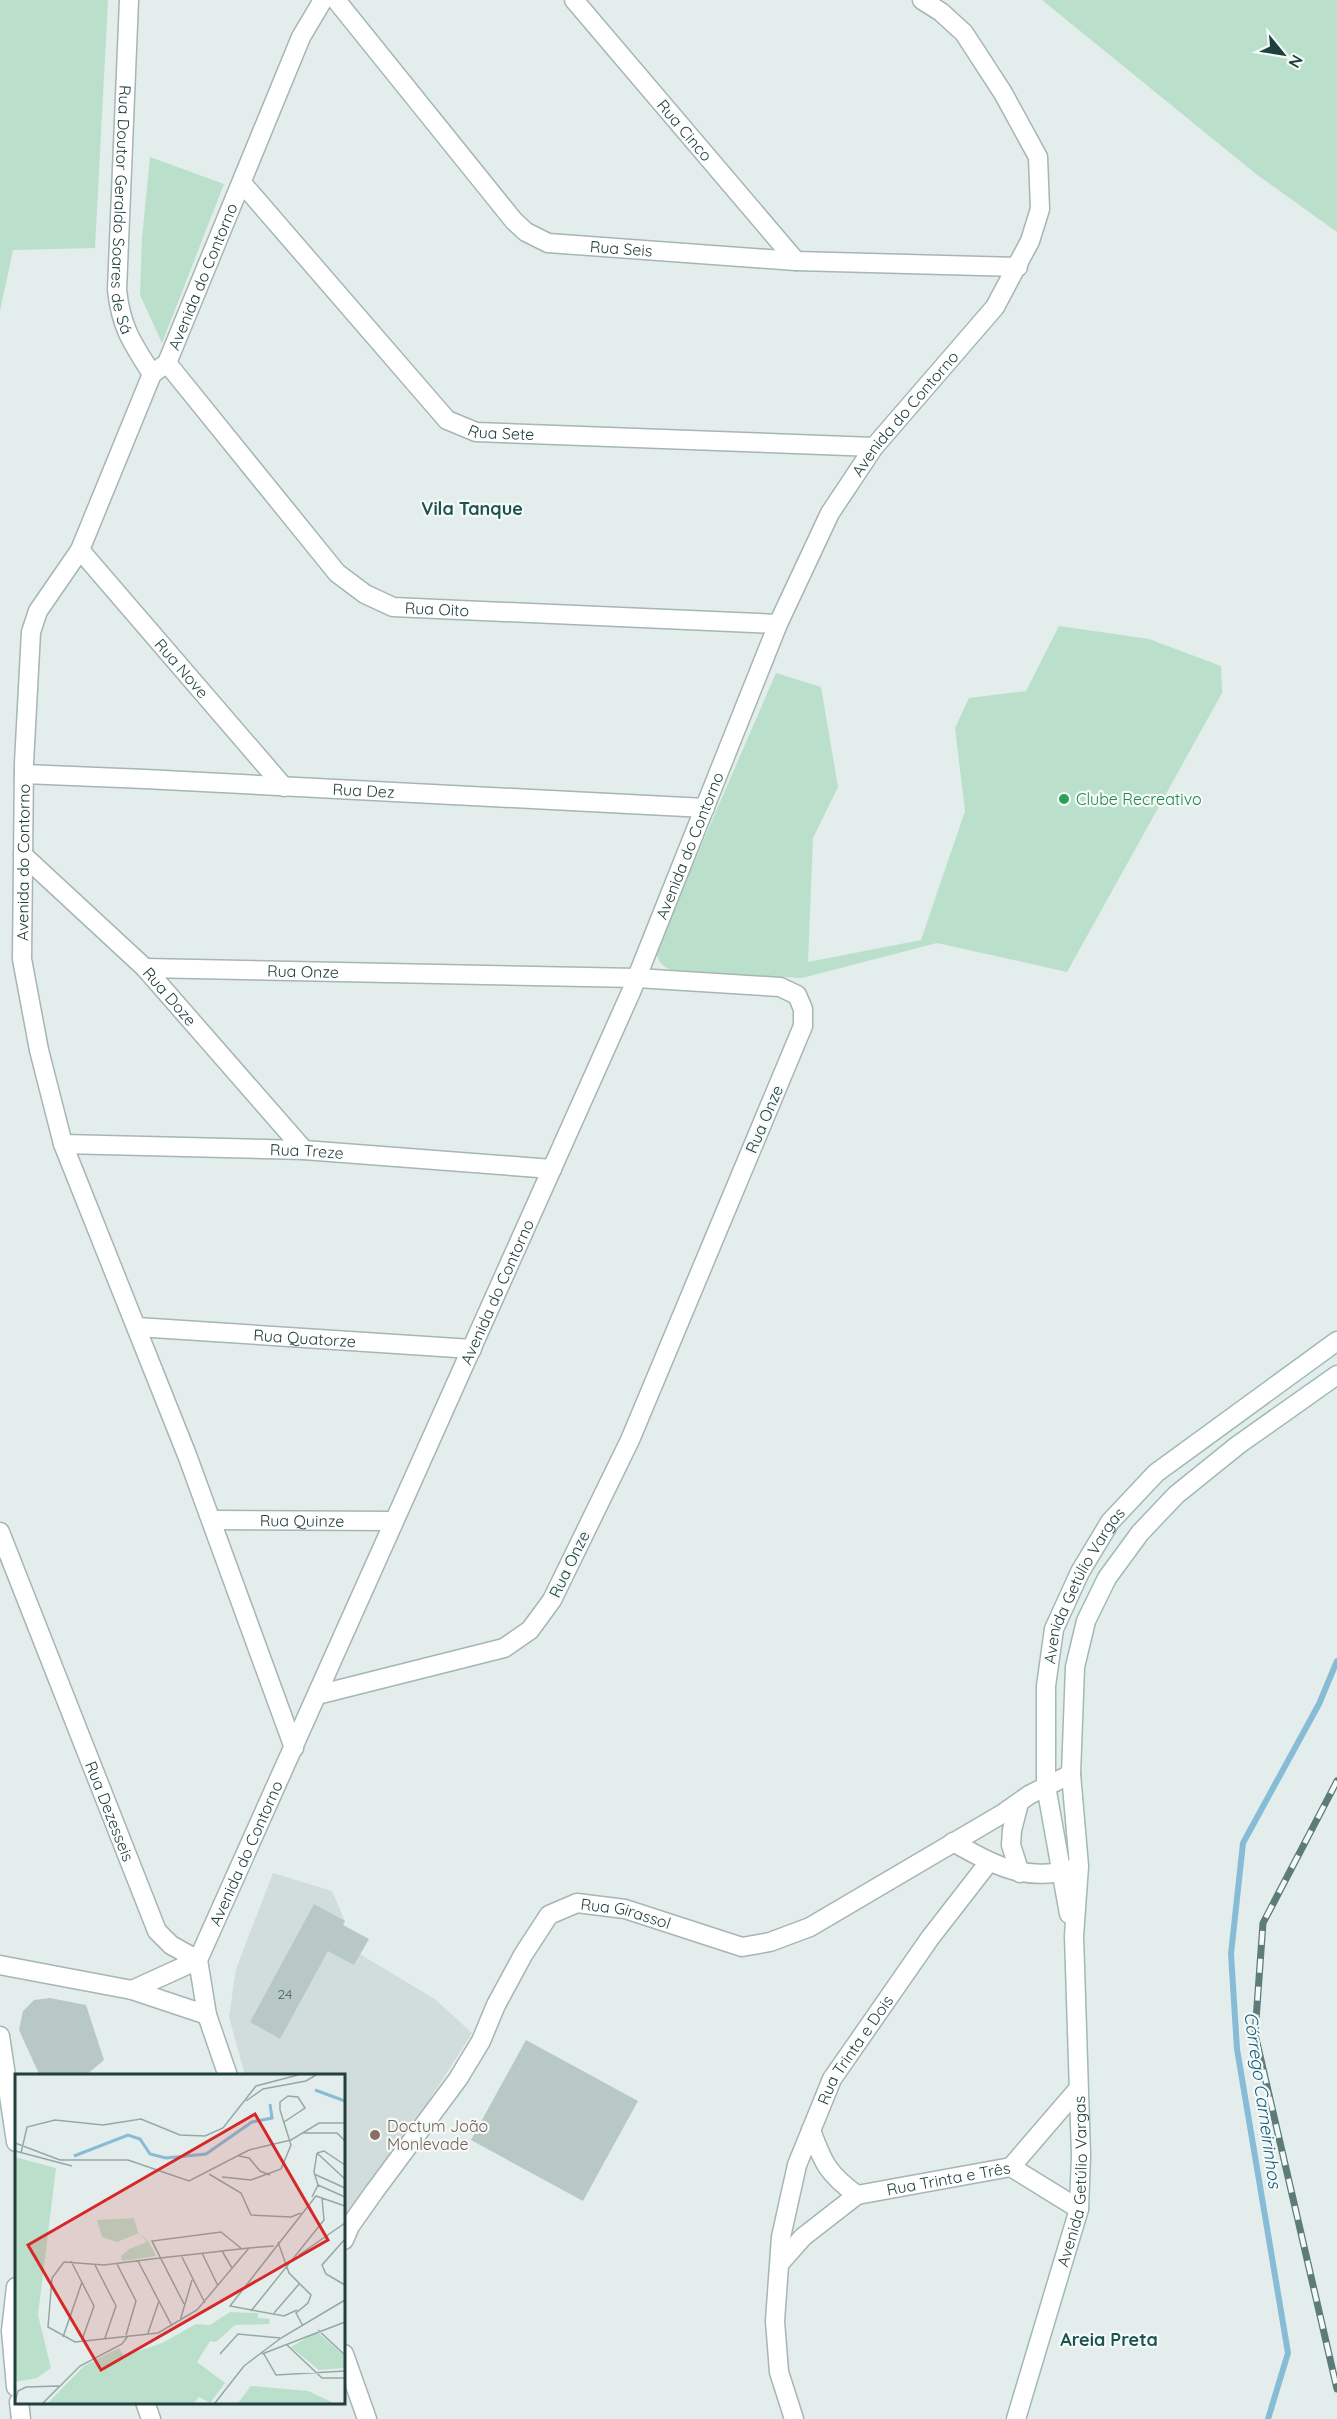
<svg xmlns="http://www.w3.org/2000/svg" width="1337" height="2419" viewBox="0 0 1337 2419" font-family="Quicksand,sans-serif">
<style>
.built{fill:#d1ddda}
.green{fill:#bae0cb}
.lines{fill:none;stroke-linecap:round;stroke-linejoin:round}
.stream{stroke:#87bcd6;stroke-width:6}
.building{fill:#b8c8c4}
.minor-casing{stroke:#a5b6b3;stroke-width:21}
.secondary-casing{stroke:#a0bab5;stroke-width:21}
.minor{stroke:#fff;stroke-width:18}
.secondary{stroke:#fff;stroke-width:18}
.rail-casing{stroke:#5c7b79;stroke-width:7}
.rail{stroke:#f3faf8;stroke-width:4.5;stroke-dasharray:14;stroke-linecap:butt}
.leisure-dot{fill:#2e9e5b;stroke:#f3faf8;stroke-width:2}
.education-dot{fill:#8d6e63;stroke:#f3faf8;stroke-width:2}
.labels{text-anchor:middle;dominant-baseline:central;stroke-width:4.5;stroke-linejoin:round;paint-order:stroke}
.number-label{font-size:14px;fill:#47625f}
.street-label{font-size:16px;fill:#21403d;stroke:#f3faf8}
.leisure-label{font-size:16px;fill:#27864d;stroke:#f3faf8;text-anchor:start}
.education-label{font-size:16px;fill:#785e54;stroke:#f3faf8;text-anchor:start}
.neighbourhood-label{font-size:18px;font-weight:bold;fill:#1c5350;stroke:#f3faf8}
.water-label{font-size:18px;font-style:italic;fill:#175c80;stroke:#f3faf8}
.inset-river{fill:none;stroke:#87bcd6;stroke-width:3}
.inset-road{fill:none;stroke:#95a8a5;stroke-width:1.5}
.view{fill:#d62828;fill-opacity:0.15;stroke:#d62828;stroke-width:3}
.inset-edge{fill:none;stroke:#21403d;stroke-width:3}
</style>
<rect width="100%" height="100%" fill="#e3edeb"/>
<path class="built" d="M273 1873 332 1891 345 1921 343 1925 360 1954 436 2000 472 2033 369 2195 344 2231V2076L245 2075 229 2017 236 1969Z"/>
<path class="green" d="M0 0H108L95 248 13 250 0 311Z
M1042 0H1337V232L1256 174Z
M150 157 224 184 162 343 140 295 142 238Z
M1059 626 1149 639 1221 666 1222 693 1067 972 937 943 802 978 680 972C666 969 658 965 656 950L776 673 821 687 838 787 813 838 808 962 921 940 965 811 955 728 969 698 1026 691Z"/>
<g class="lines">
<path class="stream" d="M1268 2419 1288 2353 1237 2049 1231 1954 1243 1843 1319 1704 1337 1661"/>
</g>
<path class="building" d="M314 1904 345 1921 343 1925 369 1939 354 1965 328 1951 280 2039 250 2022Z
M50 1998 86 2005 104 2060 85 2076H40L19 2030 23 2011 34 2000Z
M526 2040 638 2101 583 2201 471 2140Z"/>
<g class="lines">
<defs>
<g id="minor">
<path id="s1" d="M129 0 117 290C121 327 132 343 152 374"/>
<path id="s2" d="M336 0 514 221 526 232 548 243 796 261 1018 267"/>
<path id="s3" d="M574 0 796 261"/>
<path id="s4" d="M242 183 447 420 476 432 874 447"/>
<path id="s5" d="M167 363 337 573 365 594 393 607 778 624"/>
<path id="s6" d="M80 550 284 787"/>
<path id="s7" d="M24 774 145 779 705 808"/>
<path id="s8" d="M23 855 145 968 304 1150"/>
<path id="s9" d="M145 968 637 978 780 987 797 995 803 1009V1026L630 1440 552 1600 530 1630 504 1648 317 1695"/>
<path id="s10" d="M63 1144 304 1150 552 1169"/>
<path id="s11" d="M137 1327 472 1349"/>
<path id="s12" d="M212 1520 393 1521"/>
<path id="s13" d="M0 1532 157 1931 171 1945 198 1960"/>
<path id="s14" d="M294 1748 187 1455 63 1144 39 1050 22 959 24 763 31 632 38 611 80 550 152 374 167 363 301 37 323 0"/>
<path d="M1019 1803 1012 1830 1011 1845 1020 1873"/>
<path d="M953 1842C994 1865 1027 1884 1075 1868"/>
<path id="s15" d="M198 1960 631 992 778 624 830 513 874 447 995 307 1030 241 1040 209 1038 157 1003 93 964 33 941 12 922 0"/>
<path d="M198 1960 207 2015 228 2076"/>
<path d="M0 1965 132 1990 207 2015"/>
<path d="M132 1990 198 1960"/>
<path d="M0 2036 16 2142"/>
<path d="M811 2130C823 2163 828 2174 857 2195"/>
<path d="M1011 2167 1079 2209"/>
<path id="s16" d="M344 2240 350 2226 374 2192 458 2079 481 2041 496 2005 523 1955 549 1915 577 1903 625 1909 742 1947 770 1942 810 1927 1002 1814 1029 1795 1071 1774"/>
<path id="s17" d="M780 2263 803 2237 857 2195 1011 2167 1078 2089"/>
<path d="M16 2287 11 2331 16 2387"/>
<path d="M344 2354 367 2419"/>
<path d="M19 2402 21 2419"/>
<path d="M145 2402 151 2419"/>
<path id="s18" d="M794 2419 779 2372 775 2321 781 2237 797 2165 832 2079 930 1938 989 1862"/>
</g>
<g id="secondary">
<path id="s19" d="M1069 1914 1046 1786V1686L1054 1629 1080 1572 1110 1522 1156 1473 1337 1341"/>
<path id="s20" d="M1016 2419 1079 2209 1081 2155 1074 1936 1079 1866 1071 1774 1075 1667 1086 1621 1107 1578 1140 1533 1176 1495 1238 1445 1337 1375"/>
</g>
</defs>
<use href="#minor" class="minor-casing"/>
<use href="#secondary" class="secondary-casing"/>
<use href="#minor" class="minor"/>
<use href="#secondary" class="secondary"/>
<defs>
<path id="rail" d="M1337 1781 1263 1923 1255 2034 1337 2389"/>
</defs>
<use href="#rail" class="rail-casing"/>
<use href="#rail" class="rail"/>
</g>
<circle class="leisure-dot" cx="1064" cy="799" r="6"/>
<circle class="education-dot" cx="375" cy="2135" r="6"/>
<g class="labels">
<g class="number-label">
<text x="285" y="1994">24</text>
</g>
<g class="street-label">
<text stroke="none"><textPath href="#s3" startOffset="171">Rua Cinco</textPath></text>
<text stroke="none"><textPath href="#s1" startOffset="210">Rua Doutor Geraldo Soares de Sá</textPath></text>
<text stroke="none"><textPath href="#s2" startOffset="398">Rua Seis</textPath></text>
<text stroke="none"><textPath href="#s14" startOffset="1562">Avenida do Contorno</textPath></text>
<text stroke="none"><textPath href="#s15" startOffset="1704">Avenida do Contorno</textPath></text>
<text stroke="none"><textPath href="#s4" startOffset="370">Rua Sete</textPath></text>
<text stroke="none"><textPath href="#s5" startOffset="380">Rua Oito</textPath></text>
<text stroke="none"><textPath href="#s6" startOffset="156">Rua Nove</textPath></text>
<text stroke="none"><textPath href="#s7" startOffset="340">Rua Dez</textPath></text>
<text stroke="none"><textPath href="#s15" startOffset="1218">Avenida do Contorno</textPath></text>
<text stroke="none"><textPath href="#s14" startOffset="933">Avenida do Contorno</textPath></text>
<text stroke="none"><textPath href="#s9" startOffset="158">Rua Onze</textPath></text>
<text stroke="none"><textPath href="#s8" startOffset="204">Rua Doze</textPath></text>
<text transform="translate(764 1119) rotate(-67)">Rua Onze</text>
<text stroke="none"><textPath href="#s10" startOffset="244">Rua Treze</textPath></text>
<text stroke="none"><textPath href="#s15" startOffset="732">Avenida do Contorno</textPath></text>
<text stroke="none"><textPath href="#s11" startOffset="168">Rua Quatorze</textPath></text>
<text stroke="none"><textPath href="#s12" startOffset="90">Rua Quinze</textPath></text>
<text transform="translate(569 1564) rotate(-64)">Rua Onze</text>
<text stroke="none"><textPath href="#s19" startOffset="339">Avenida Getúlio Vargas</textPath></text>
<text stroke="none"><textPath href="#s13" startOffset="300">Rua Dezesseis</textPath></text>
<text stroke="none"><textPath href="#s15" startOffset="117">Avenida do Contorno</textPath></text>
<text stroke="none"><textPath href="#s16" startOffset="466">Rua Girassol</textPath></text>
<text stroke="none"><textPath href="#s18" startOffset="388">Rua Trinta e Dois</textPath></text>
<text stroke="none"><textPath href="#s17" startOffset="196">Rua Trinta e Três</textPath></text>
<text stroke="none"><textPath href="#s20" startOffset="246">Avenida Getúlio Vargas</textPath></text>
</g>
<g class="leisure-label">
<text x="1076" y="799">Clube Recreativo</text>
</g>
<g class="education-label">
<text x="387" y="2126">Doctum João<tspan x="387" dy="18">Monlevade</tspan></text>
</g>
<g class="neighbourhood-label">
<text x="472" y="508">Vila Tanque</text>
<text x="1109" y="2339">Areia Preta</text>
</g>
<g class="water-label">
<text transform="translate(1263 2100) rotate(82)">Córrego Carneirinhos</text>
</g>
</g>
<g transform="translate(15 2074)">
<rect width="330" height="330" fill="#e3edeb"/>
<path d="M0 83 41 94 23 241 36 294 22 304 0 308ZM119 144 123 158 134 168 141 182 107 187 106 182 114 175 132 168 124 159 102 168 87 163 82 146ZM215 238 243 239V244L255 245 254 250 220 251 201 268 195 267 182 288 210 309 195 329 184 323 179 329H33L69 292 104 274 109 282 147 269 181 250 195 251ZM302 258 330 282V294L304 296 276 273ZM236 312 293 317 319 329H223Z" fill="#bae0cb"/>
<path class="inset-river" d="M300 16 330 27M59 82 113 61 125 65 135 80 151 84 191 80 237 48 257 44 255 30"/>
<path class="inset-road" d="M231 27 248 15 291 7 301 1M287 59H322L330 67M0 69 45 86H113L174 107 234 76 276 66 304 49H330M0 77 57 92M6 79 12 53 40 46 88 51 126 45 165 61 190 62 208 54 241 12 283 1M302 79 330 105M302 79 309 77 330 91M224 82 234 84 245 97 255 101M194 100 226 119 236 141 276 143 286 139M299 100 330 114M207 103 236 106 266 95 276 71 265 36V28L273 22 283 23 290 34 269 48M303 111 330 123M297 123 303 111 299 98 302 79M330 165 307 191 311 200 330 211M263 168 274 199 296 221 293 229 281 239 288 252M234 174 182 236 143 259 60 268 33 253 37 204 49 188 89 191 145 184 199 178 207 177 234 174 259 172M207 177 217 194M187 179 203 212M166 181 190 229M284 181 330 149M56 187 79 232 67 266M123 187 157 252M102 190 121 227 111 261M80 191 101 232 90 264M169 230 137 167 206 158 227 175M282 236 269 242 215 232 301 122 330 132M236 237 309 146 307 124M259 239 285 209M165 247 177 206M303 256 330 281M133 259 144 227M48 263 67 208M272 271 307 304H330M205 280 223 260 265 264M247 280 330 248M249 280 261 301 330 297M0 328 3 317 11 313 44 312M28 329 65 292 107 270 113 262M200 329 229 292 266 264 330 226"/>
<path class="view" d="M240 40 313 166 86 296 13 171Z"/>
<rect width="330" height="330" class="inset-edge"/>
</g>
<g transform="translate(1283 54) rotate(120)" stroke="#f3faf8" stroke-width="4.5" paint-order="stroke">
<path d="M0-4.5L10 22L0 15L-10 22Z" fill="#21403d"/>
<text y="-9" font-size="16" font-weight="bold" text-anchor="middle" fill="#21403d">N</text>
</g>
</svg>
